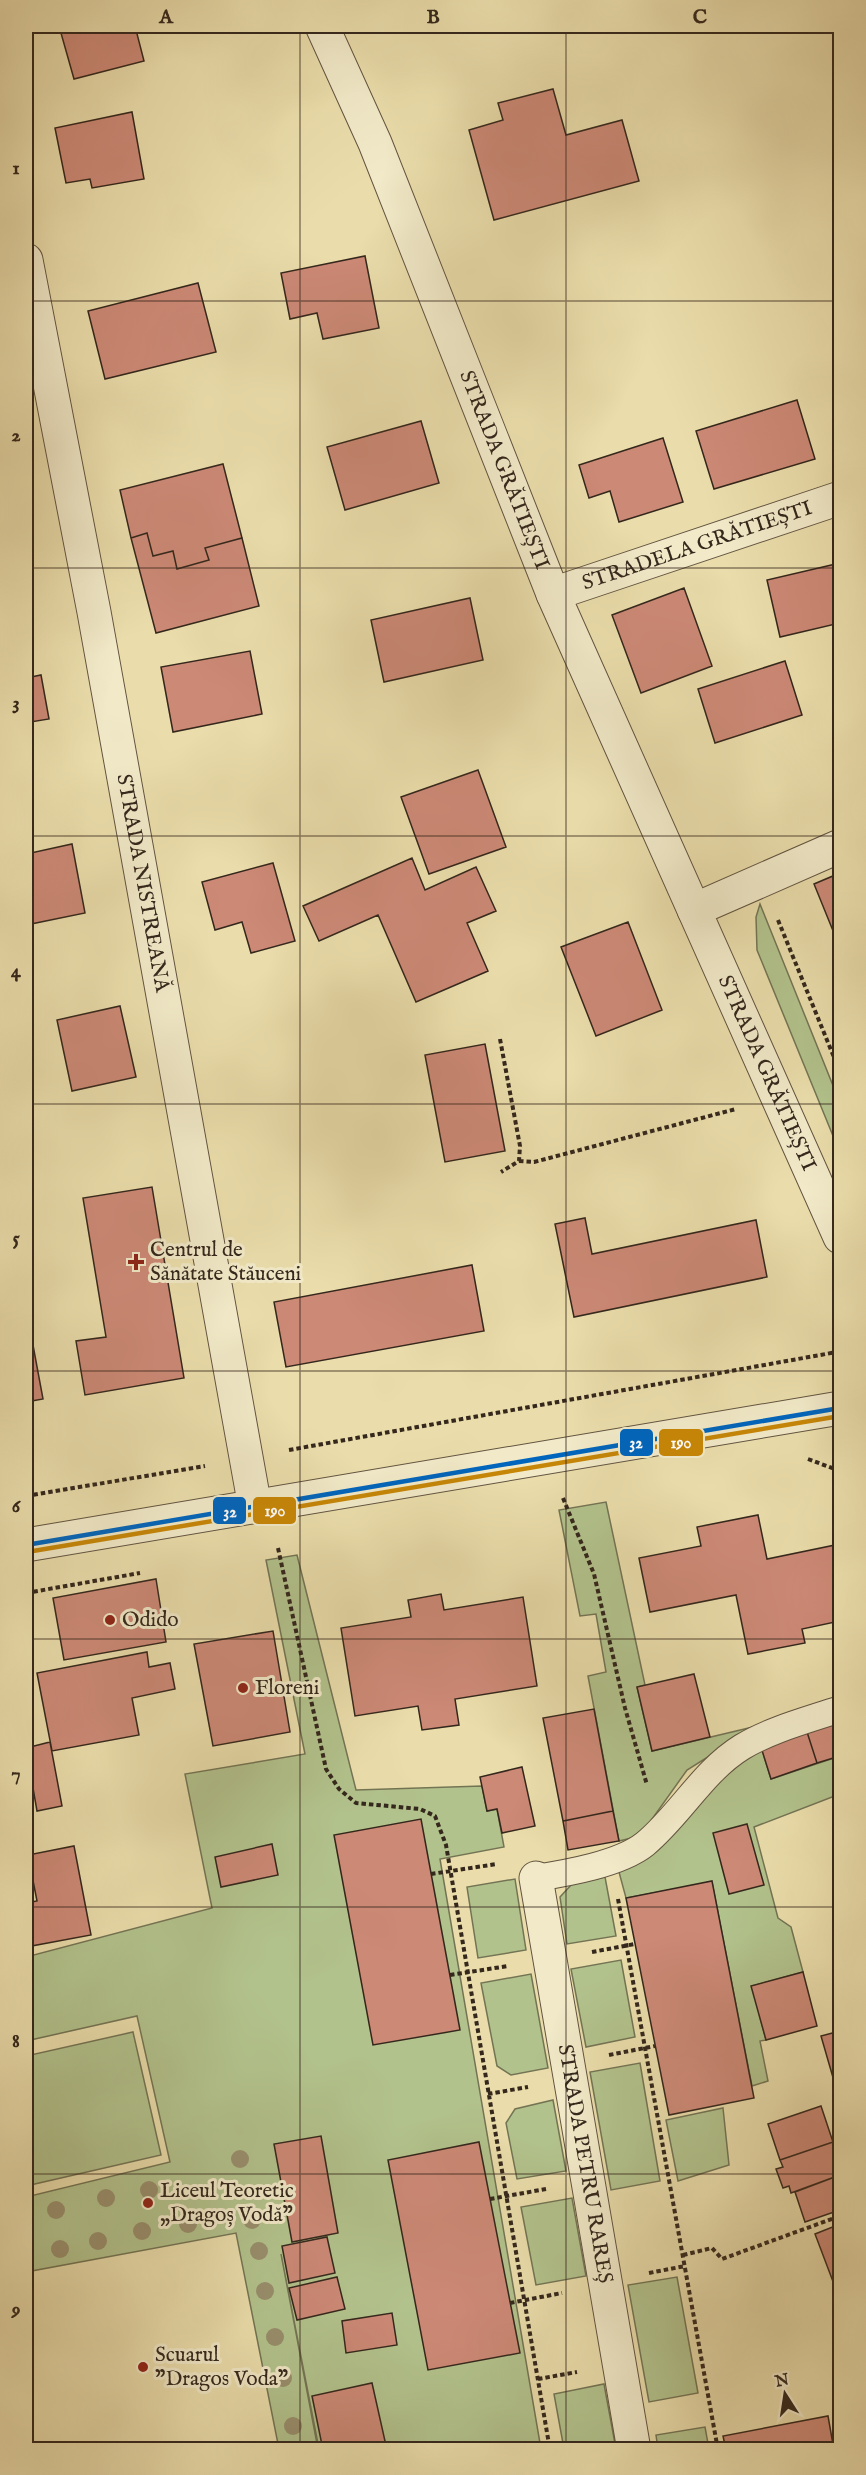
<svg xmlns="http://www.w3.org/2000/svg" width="866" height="2475" viewBox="0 0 866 2475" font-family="'IM FELL English',serif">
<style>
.green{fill:#b2c28c;stroke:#737454;stroke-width:1.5}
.building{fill:#cc8976;stroke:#34271c;stroke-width:1.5}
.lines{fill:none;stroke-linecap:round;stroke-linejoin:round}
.service-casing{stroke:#625440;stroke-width:28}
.minor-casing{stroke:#625440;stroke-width:35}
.tertiary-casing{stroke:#625440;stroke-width:35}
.path{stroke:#34271c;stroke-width:4;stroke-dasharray:4.5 3;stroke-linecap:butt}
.service{stroke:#f1e9c8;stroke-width:26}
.minor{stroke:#f1e9c8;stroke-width:33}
.tertiary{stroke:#f1e9c8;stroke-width:33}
.bus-1-casing{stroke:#f1e9c8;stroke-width:9}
.bus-2-casing{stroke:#f1e9c8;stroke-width:9}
.bus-1{stroke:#0065bd;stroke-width:4.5}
.bus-2{stroke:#c68607;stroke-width:4.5}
.tree{fill:#988e6c}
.grid{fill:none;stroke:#34271c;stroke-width:1.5;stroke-opacity:0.55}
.poi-dot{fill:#8f2418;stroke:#f1e9c8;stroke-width:2}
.labels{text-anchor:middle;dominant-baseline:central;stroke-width:6;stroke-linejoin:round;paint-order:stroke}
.street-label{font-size:21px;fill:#34271c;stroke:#f1e9c8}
.poi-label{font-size:21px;fill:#34271c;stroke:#f1e9c8;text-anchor:start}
.line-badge{stroke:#f1e9c8;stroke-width:2}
.badge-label{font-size:16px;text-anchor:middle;font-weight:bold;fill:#fff}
.neatline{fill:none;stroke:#34271c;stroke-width:2}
.grid-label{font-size:20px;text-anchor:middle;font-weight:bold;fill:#34271c}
</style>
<rect width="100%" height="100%" fill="#eaddab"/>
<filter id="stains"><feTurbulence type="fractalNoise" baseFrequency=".00333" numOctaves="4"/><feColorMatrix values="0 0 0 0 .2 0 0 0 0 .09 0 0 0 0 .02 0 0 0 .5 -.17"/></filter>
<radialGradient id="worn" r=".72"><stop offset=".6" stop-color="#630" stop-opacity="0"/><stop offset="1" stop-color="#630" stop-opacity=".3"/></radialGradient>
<path class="green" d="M760 904 840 1103V1153L757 950 756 917Z
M606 1502 645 1685 637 1687 652 1751 757 1726 687 1770 640 1836 619 1841 588 1676 606 1672 596 1614 580 1616 559 1510Z
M297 1555 356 1790 482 1786 487 1811 497 1809 504 1847 440 1859 541 2449H319L281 2254 318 2449H279L236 2233 26 2272V2197L170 2162 137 2016 26 2041V1957L212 1908 185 1774 305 1754 266 1560Z
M761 1747 771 1779 840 1756V1794L754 1827 778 1918 791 1927 803 1972 752 1986 766 2040 760 2041 768 2081 752 2086 712 1882 626 1898 619 1872 658 1849 733 1763Z
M605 1877 616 1936 567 1944 560 1897 572 1884Z
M515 1879 526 1950 478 1958 467 1887Z
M621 1960 635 2037 586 2047 571 1969Z
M531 1974 548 2068 511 2075 497 2066 481 1983Z
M133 2032 161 2155 26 2186V2056Z
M640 2063 660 2181 611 2190 590 2072Z
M553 2100 566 2171 517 2179 506 2123 515 2109Z
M723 2108 729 2165 678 2181 666 2120Z
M572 2198 586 2276 536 2285 521 2207Z
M677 2277 698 2393 649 2402 628 2285Z
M604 2384 616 2449H564L554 2394Z
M705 2427 709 2449H658L656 2435Z"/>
<path class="building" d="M59 26H135L144 61 74 79Z
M553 89 566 135 622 120 639 181 494 220 469 130 503 120 498 103Z
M132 112 144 179 92 188 90 179 66 183 55 128Z
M365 256 379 328 323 339 317 313 290 319 281 273Z
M198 283 216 352 105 379 88 311Z
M797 400 815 459 714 489 696 431Z
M421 421 439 483 345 510 327 447Z
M663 438 683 502 619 522 610 491 589 498 579 465Z
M223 464 242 538 205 548 209 560 177 569 173 551 153 556 147 533 131 538 120 490Z
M147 533 153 556 173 551 177 569 209 560 205 548 242 538 259 606 156 633 131 538Z
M840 563V623L780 637 767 580Z
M684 588 712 666 641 693 612 615Z
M470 598 483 660 384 682 371 620Z
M250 651 262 714 173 732 161 667Z
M785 661 802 715 715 743 698 689Z
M41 675 49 719 30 722 33 738 26 739V678Z
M478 770 506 847 429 874 401 797Z
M72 844 85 913 26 925V854Z
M412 858 425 890 476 867 496 911 467 923 488 971 416 1002 378 915 319 941 303 906Z
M273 863 295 941 251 953 242 922 215 930 202 882Z
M840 873V948L814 884Z
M628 922 662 1010 596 1036 561 947Z
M120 1006 136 1077 72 1091 57 1020Z
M485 1044 505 1151 445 1162 425 1055Z
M152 1187 184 1378 85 1395 76 1341 106 1337 83 1198Z
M585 1218 592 1254 756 1220 767 1277 574 1317 555 1224Z
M472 1265 484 1331 286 1367 274 1302Z
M30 1329 43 1399 26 1402V1330Z
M758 1515 767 1559 840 1544V1621L802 1629 805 1643 748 1654 736 1595 650 1612 639 1558 701 1546 697 1527Z
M156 1579 166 1642 64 1660 53 1598Z
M441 1594 444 1610 523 1597 537 1686 455 1699 459 1725 422 1730 418 1706 355 1716 341 1628 411 1617 408 1600Z
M273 1631 290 1732 213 1746 194 1644Z
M147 1652 149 1667 170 1663 175 1689 132 1698 139 1735 52 1751 37 1673Z
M694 1674 710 1737 652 1751 637 1687Z
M594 1709 613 1811 563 1821 543 1718Z
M840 1721V1756L817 1763 807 1732Z
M807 1732 817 1763 771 1779 761 1747Z
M50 1742 62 1806 37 1811 26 1748Z
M522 1767 535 1826 502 1833 497 1809 487 1811 480 1777Z
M613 1811 619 1841 568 1850 563 1821Z
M421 1819 460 2030 373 2045 334 1835Z
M747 1824 764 1885 729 1894 713 1833Z
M272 1844 278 1875 221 1887 215 1857Z
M74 1846 91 1935 26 1947V1903L37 1901 28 1855Z
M712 1881 754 2098 669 2115 626 1898Z
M803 1972 817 2026 766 2040 751 1986Z
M840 2031V2086L836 2088 821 2036Z
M821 2106 833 2142 780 2160 768 2124Z
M321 2136 338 2233 292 2242 274 2144Z
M479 2142 520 2353 428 2370 388 2160Z
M833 2142 840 2162V2175L791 2193 789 2186 783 2188 776 2169 783 2167 780 2160Z
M840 2175V2210L805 2222 795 2192Z
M840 2224V2300L815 2234Z
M327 2237 335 2273 289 2283 282 2246Z
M337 2277 345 2309 297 2320 289 2288Z
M392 2313 397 2345 346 2353 342 2321Z
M372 2383 387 2450H323L312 2396Z
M828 2416 834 2450H726L723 2436Z"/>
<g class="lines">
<defs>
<path id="service" d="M536 1878C567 1873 620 1864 645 1844 680 1815 703 1771 742 1747 772 1729 808 1720 840 1709"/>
<g id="minor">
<path id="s1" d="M322 26 375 143 553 594 840 1237"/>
<path id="s2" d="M26 260 94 612 255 1507"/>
<path id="s3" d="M553 594 840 498"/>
<path d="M694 910 840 846"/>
<path id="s4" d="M536 1878 634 2450"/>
</g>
<path id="tertiary" d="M26 1545 840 1408"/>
</defs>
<use href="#service" class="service-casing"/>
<use href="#minor" class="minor-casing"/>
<use href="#tertiary" class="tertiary-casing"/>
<path class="path" d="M778 920 840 1072
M500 1039 520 1146 519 1161 501 1172
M519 1161 534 1162 736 1109
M289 1450 837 1352 840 1349
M808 1459 840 1471
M26 1496 205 1466
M563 1498 594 1574 625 1708 647 1785
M278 1548 326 1769 339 1789 356 1803 420 1809 435 1816 446 1845 550 2450
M26 1593 140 1573
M431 1874 497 1864
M618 1899 718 2450
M592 1952 635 1944
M450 1975 508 1966
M609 2055 655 2046
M488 2094 528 2087
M490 2199 546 2189
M683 2255 712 2248 722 2259 840 2216
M649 2273 685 2266
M510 2303 562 2293
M538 2379 577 2372"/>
<use href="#service" class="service"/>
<use href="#minor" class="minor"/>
<use href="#tertiary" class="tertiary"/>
<defs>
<path id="bus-1" d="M26 1545 840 1408"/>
<path id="bus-2" d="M27 1552 840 1416"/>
</defs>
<use href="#bus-1" class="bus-1-casing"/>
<use href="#bus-2" class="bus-2-casing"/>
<use href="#bus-1" class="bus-1"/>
<use href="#bus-2" class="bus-2"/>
</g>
<g class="tree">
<circle cx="240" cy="2159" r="9"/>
<circle cx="149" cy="2190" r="9"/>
<circle cx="106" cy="2198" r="9"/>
<circle cx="56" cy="2210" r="9"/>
<circle cx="252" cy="2220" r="9"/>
<circle cx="188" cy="2224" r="9"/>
<circle cx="142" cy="2231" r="9"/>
<circle cx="98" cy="2241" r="9"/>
<circle cx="60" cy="2249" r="9"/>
<circle cx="259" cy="2251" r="9"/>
<circle cx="265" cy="2291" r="9"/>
<circle cx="275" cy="2337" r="9"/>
<circle cx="283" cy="2378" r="9"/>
<circle cx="293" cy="2426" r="9"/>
</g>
<path class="grid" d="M300 26V2450M566 26V2450M26 301H840M26 568H840M26 836H840M26 1104H840M26 1371H840M26 1639H840M26 1907H840M26 2174H840"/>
<g class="poi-dot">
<path d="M133 1253h6v6h6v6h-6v6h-6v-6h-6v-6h6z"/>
<circle cx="110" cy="1620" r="6"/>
<circle cx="243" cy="1688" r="6"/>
<circle cx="148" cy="2203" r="6"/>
<circle cx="143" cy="2367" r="6"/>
</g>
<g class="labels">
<g class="street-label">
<text stroke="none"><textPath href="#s1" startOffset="480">STRADA GRĂTIEȘTI</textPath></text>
<text stroke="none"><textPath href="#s3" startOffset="152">STRADELA GRĂTIEȘTI</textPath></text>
<text stroke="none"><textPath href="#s2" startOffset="634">STRADA NISTREANĂ</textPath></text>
<text stroke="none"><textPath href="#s1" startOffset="1138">STRADA GRĂTIEȘTI</textPath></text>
<text stroke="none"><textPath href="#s4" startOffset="290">STRADA PETRU RAREȘ</textPath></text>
</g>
<g class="poi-label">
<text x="150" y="1250">Centrul de<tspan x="150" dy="24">Sănătate Stăuceni</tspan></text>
<text x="122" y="1620">Odido</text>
<text x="255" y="1688">Floreni</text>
<text x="160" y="2191">Liceul Teoretic<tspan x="160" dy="24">„Dragoș Vodă”</tspan></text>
<text x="155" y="2355">Scuarul<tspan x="155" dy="24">"Dragos Voda"</tspan></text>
</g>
</g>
<g class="line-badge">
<rect x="619" y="1428" width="35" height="29" rx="6" fill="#0065bd"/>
<rect x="658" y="1428" width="46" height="29" rx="6" fill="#c68607"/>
<rect x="252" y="1496" width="45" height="29" rx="6" fill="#c68607"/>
<rect x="212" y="1496" width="35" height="29" rx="6" fill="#0065bd"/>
</g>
<g class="badge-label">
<text x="636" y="1448">32</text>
<text x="681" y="1448">190</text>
<text x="275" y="1516">190</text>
<text x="230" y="1517">32</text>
</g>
<rect width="866" height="2475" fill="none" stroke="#eaddab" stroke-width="66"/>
<g transform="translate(785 2394) rotate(348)" stroke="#f1e9c8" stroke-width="4.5" paint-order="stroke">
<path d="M0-4.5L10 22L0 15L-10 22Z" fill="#34271c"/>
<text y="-9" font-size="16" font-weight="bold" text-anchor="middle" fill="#34271c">N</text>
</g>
<rect x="33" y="33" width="800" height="2409" class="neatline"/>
<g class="grid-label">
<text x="166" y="23">A</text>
<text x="433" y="23">B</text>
<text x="700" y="23">C</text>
<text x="16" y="174">1</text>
<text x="16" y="441">2</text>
<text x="16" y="709">3</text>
<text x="16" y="977">4</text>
<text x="16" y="1244">5</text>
<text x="16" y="1512">6</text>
<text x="16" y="1780">7</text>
<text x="16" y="2047">8</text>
<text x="16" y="2315">9</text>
</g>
<rect width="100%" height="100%" filter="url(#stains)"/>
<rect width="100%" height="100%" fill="url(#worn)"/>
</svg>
